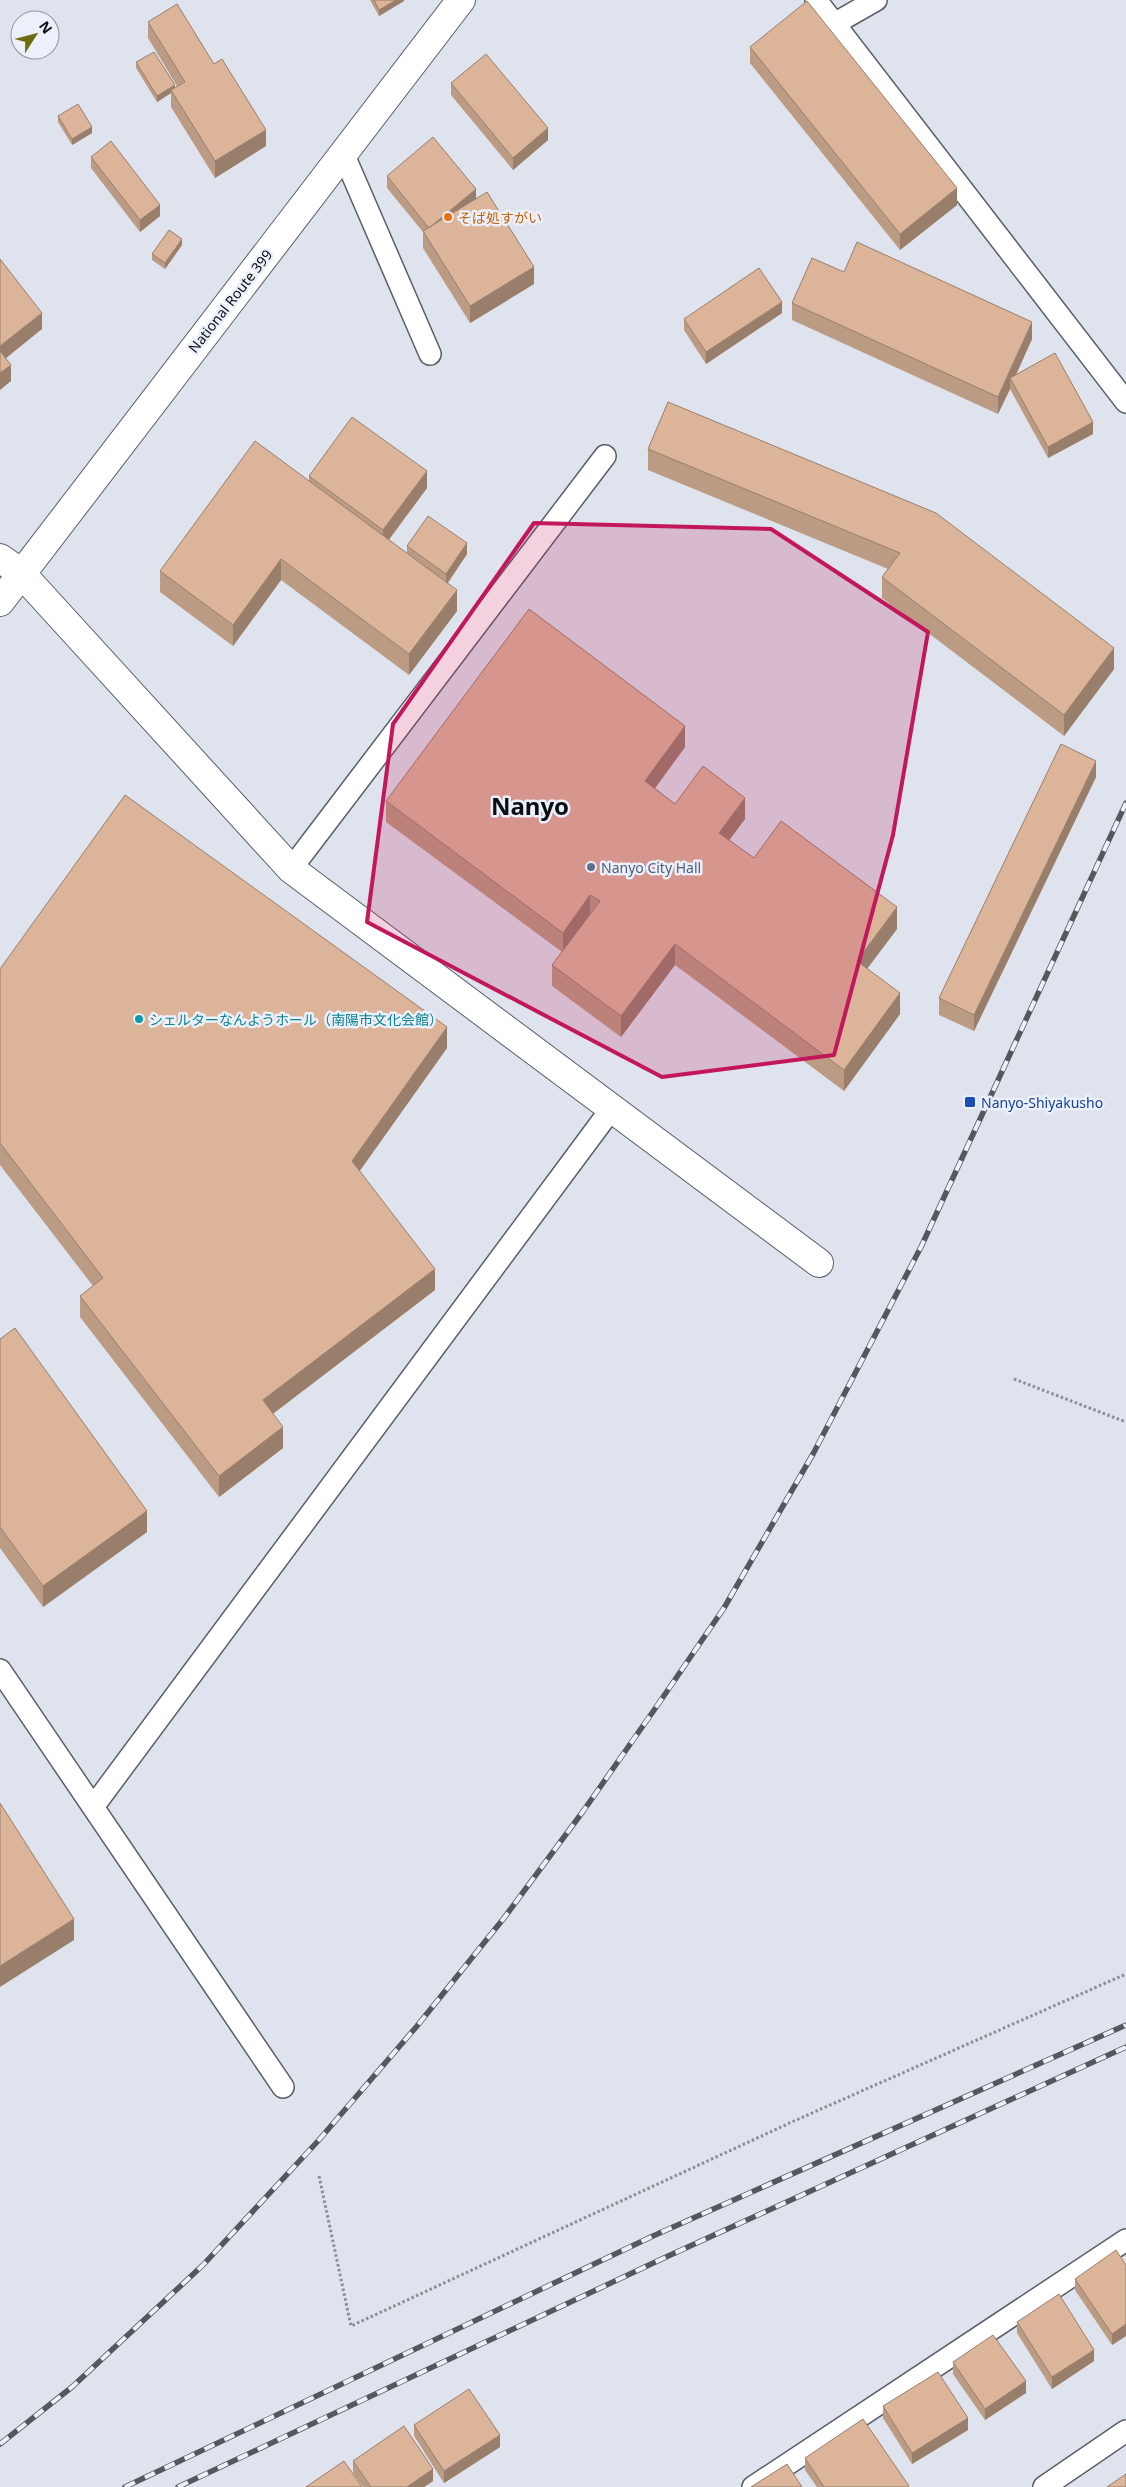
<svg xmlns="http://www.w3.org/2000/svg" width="1126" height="2487" viewBox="0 0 1126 2487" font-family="'Noto Sans','Noto Sans JP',sans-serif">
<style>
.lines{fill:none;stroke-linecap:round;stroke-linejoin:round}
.service-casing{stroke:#5a5e67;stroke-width:24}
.tertiary-casing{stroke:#5a5e67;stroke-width:30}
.trunk-casing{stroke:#5a5e67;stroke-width:30}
.path{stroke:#898d94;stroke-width:3;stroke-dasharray:2.5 2.5;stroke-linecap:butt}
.service{stroke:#fff;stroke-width:21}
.tertiary{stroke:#fff;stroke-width:28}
.trunk{stroke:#fff;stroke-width:28}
.rail-casing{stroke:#54575c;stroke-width:5.5}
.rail{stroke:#ebf0fb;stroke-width:4;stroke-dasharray:11;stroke-linecap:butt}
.wall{fill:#bc9b84}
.shaded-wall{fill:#997e6c}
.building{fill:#dbb49a;stroke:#997e6c}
.marked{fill:#c2185b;fill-opacity:0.2;stroke:#c2185b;stroke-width:4;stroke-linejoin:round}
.food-dot{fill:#e8710a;stroke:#ebf0fb;stroke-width:2}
.service-dot{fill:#5c6f8a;stroke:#ebf0fb;stroke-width:2}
.culture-dot{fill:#0f9aa8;stroke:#ebf0fb;stroke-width:2}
.transit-dot{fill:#1a4fb4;stroke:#ebf0fb;stroke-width:2}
.labels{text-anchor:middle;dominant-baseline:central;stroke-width:5;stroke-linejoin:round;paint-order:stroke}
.food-label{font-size:14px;fill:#c56008;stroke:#ebf0fb;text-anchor:start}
.street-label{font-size:14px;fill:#0c0e11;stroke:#ebf0fb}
.service-label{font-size:14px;fill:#4e5e75;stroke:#ebf0fb;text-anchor:start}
.culture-label{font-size:14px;fill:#0d838f;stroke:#ebf0fb;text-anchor:start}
.transit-label{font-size:14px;fill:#164399;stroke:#ebf0fb;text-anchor:start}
.town-label{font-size:24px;font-weight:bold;fill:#0c0e11;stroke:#ebf0fb}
</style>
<rect width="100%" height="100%" fill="#dee3ed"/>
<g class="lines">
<defs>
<path id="service" d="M816 0 1126 402
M834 24 876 0
M343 153 430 354
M291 869 605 456
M0 1670 283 2087
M93 1807 612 1108
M753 2487 1126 2240
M1044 2487 1126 2431"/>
<path id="tertiary" d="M0 558 21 573 291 869 819 1263"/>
<path id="trunk" d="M0 602 461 0"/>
</defs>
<use href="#service" class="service-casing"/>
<use href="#tertiary" class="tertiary-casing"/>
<use href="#trunk" class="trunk-casing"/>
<path class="path" d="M1014 1379 1126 1422
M319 2176 351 2326 794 2121 1126 1974"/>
<use href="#service" class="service"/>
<use href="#tertiary" class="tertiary"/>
<use href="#trunk" class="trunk"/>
<defs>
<path id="rail" d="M0 2444 72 2387 203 2265 318 2141 417 2026 504 1918 584 1810 659 1703 724 1608 813 1454 921 1247 1126 803
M125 2487 653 2236 1126 2025
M178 2487 666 2257 1126 2047"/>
</defs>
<use href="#rail" class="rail-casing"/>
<use href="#rail" class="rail"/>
</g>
<path class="wall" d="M370 0H404V1L379 16Z
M148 22 214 64 266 146 215 178 171 107V93L157 102 136 68V62L175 88 177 86 148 38Z
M750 47 957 205 900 250 750 63Z
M451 83 548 140 513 170 451 95Z
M58 116 92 133 72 145 58 122Z
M91 157 160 216 140 232 91 168Z
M387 176 476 199 534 284 470 323 423 248V232L387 188Z
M182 245 165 269 152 260V254Z
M844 272 1032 339 1016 375 1093 434 1048 458 1010 389 998 414 792 320V303Z
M782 313 706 364 684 330V319Z
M668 402 1114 669 1064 736 882 598V577L888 569 648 470V449Z
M309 476 427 488 389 540 407 553V546L467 554 448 583 457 611 409 675 281 580 233 646 160 592V571L309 481Z
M685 747 655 788 675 804 745 819 729 840 754 858 897 929 867 969 900 1014 844 1091 675 965 621 1037 552 986V965L562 952 386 822V801Z
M1096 777 974 1031 939 1015V998Z
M0 969 447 1048 359 1171 435 1290 273 1414 283 1448 219 1497 80 1317V1296L93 1286 0 1165Z
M0 1339 147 1532 43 1607 0 1548Z
M1126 2265V2336L1112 2345 1075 2290V2279Z
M1017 2322 1094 2361 1052 2389 1017 2333Z
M953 2362 1026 2393 985 2420 953 2374Z
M883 2406 968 2430 912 2464 883 2418Z
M414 2425 500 2447 444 2483 414 2436Z
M805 2458 909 2487H817L805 2470Z
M353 2461 433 2481 424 2487H363L353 2473Z"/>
<path class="shaded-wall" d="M396 0H404V1L379 16V10Z
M175 85V91L171 90V93L157 102V96Z
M92 127V133L72 145V139Z
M548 128V140L513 170V158Z
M266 130V146L215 178V161Z
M957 188V205L900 250V234Z
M476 189V201L430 228Z
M160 205V216L140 232V220Z
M182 239V245L165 269V263Z
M534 267V284L470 323V306Z
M782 302V313L706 364V352Z
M42 313V329L0 363V346Z
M1032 322V339L1012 383 1010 378V389L998 414V397Z
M11 365V381L0 390V373Z
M1093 422V434L1048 458V447Z
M427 471V488L383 547V530Z
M467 543V554L446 585V574Z
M281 559V580L233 646V625Z
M457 590V611L409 675V654Z
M1114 648V669L1064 736V715Z
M685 726V747L645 802V781Z
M1096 761V777L974 1031V1015Z
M745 798V819L719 854V833Z
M590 895V916L563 954V933Z
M897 907V929L857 982V961Z
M675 944V965L621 1037V1016Z
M900 993V1014L844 1091V1070Z
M447 1027V1048L352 1182V1161Z
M435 1269V1290L263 1421V1400Z
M283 1427V1448L219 1497V1476Z
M147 1511V1532L43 1607V1586Z
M74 1919V1940L0 1987V1966Z
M1126 2324V2336L1112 2345V2334Z
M1094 2350V2361L1052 2389V2377Z
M1026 2381V2393L985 2420V2409Z
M968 2418V2430L912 2464V2453Z
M500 2435V2447L444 2483V2471Z
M433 2469V2481L424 2487H407Z"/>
<path class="building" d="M374 0H396L379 10Z
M807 1 957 188 900 234 750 47Z
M177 4 214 64 222 59 266 130 215 161 171 90 185 82 148 22Z
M154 52 175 85 157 96 136 62Z
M486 54 548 128 513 158 451 83Z
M78 104 92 127 72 139 58 116Z
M433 137 476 189 429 228 387 176Z
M111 141 160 205 140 220 91 157Z
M487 192 534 267 470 306 423 231Z
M169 230 182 239 165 263 152 254Z
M857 242 1032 322 998 397 792 303 812 258 844 272Z
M0 259 42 313 0 346Z
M759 268 782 302 706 352 684 319Z
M0 351 11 365 0 373Z
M1055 353 1093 422 1048 447 1010 378Z
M668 402 936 513 1114 648 1064 715 882 577 900 553 648 449Z
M352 417 427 471 383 530 309 476Z
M255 441 457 590 409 654 281 559 233 625 160 571Z
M428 516 467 543 446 574 407 546Z
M529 609 685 726 645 781 675 804 703 766 745 798 719 833 754 858 781 821 897 907 857 961 900 993 844 1070 675 944 621 1016 552 965 600 901 590 895 563 933 386 801Z
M1061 744 1096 761 974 1015 939 998Z
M125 795 447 1027 352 1161 435 1269 263 1400 283 1427 219 1476 80 1296 103 1278 0 1143V969Z
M15 1328 147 1511 43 1586 0 1527V1339Z
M0 1803 74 1919 0 1966Z
M1116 2250 1126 2265V2324L1112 2334 1075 2279Z
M1059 2294 1094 2350 1052 2377 1017 2322Z
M993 2335 1026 2381 985 2409 953 2362Z
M938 2372 968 2418 912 2453 883 2406Z
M469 2389 500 2435 444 2471 414 2425Z
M863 2419 909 2486 907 2487H824L805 2458Z
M404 2426 433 2469 407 2487H371L353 2461Z
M344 2461 362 2487H306Z
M787 2464 802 2487H751Z
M1126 2474V2487H1107Z"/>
<path class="marked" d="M534 523 771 529 928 632 893 835 834 1055 662 1077 367 922 393 724Z"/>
<circle class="food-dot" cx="448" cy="217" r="5"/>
<circle class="service-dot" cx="591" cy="867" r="5"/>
<circle class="culture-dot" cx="139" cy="1019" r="5"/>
<rect class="transit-dot" x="964" y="1096" width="12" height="12" rx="2.5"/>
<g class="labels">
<g class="food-label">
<text x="458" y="217">そば処すがい</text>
</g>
<g class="street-label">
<text transform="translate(230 301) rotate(-52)">National Route 399</text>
</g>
<g class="service-label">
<text x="601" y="867">Nanyo City Hall</text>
</g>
<g class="culture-label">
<text x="149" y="1019">シェルターなんようホール（南陽市文化会館）</text>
</g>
<g class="transit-label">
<text x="981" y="1102">Nanyo-Shiyakusho</text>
</g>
<g class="town-label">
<text x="530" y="805">Nanyo</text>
</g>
</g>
<g transform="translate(35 35) rotate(54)"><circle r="24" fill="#ebf0fb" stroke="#92969d"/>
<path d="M0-4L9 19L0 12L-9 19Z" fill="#6e6d0d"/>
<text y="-8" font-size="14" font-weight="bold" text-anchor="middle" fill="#0c0e11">N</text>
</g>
</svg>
